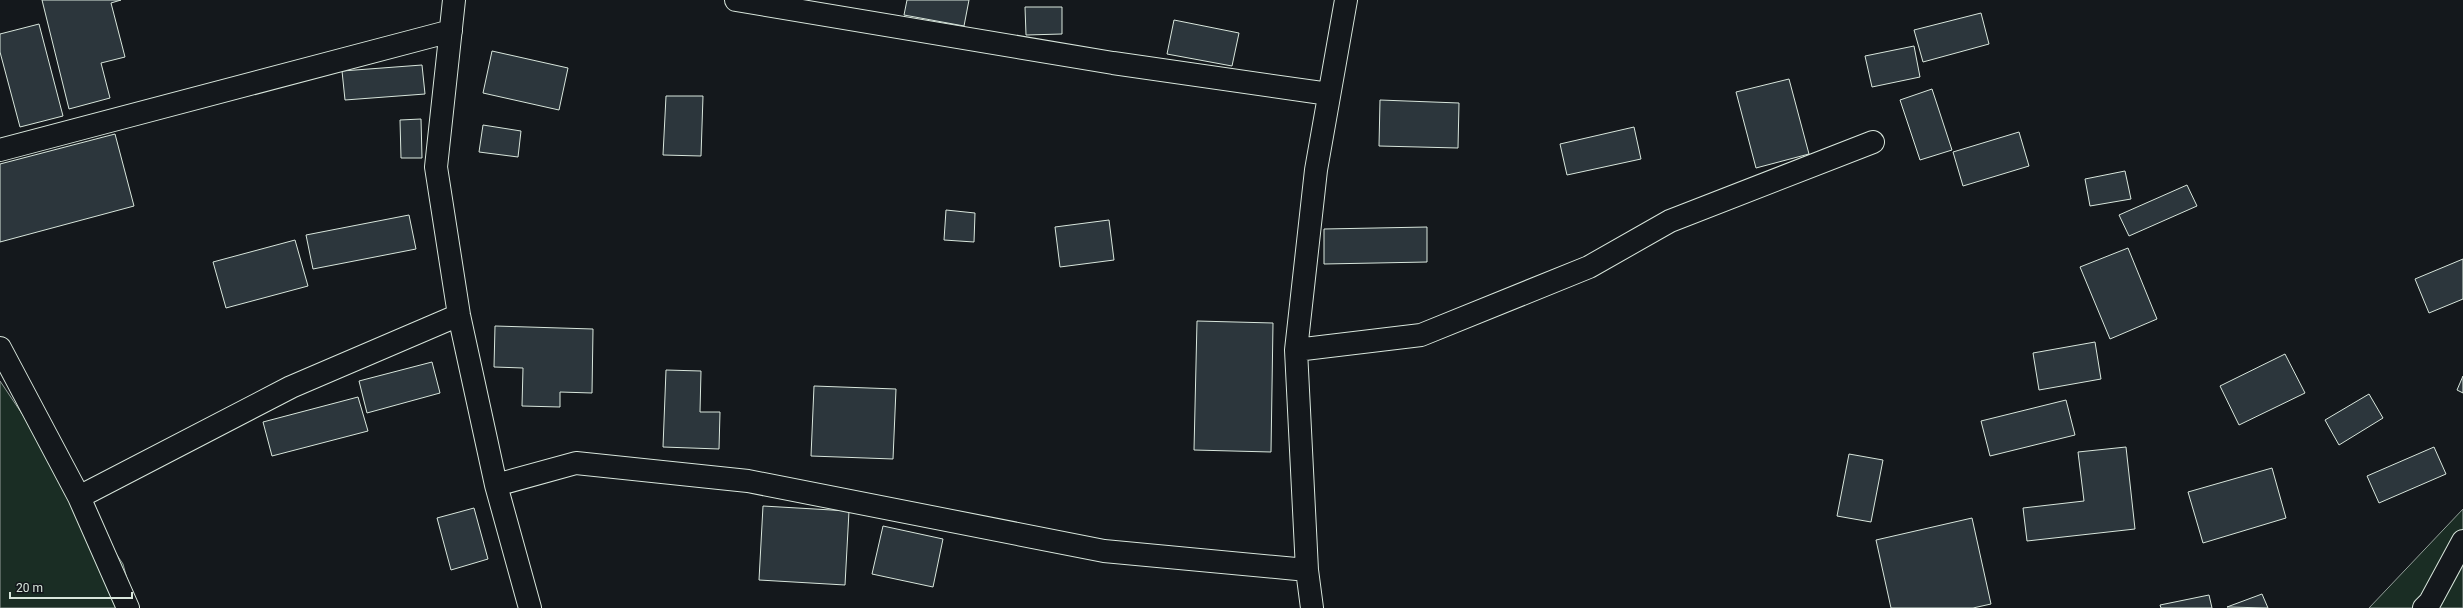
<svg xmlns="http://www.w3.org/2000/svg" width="2463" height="608" viewBox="0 0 2463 608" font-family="Roboto,sans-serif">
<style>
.green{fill:#1a2d24;stroke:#939e99}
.building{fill:#2c363c;stroke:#d8e6dc}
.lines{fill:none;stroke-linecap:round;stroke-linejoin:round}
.minor-casing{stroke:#d8e6dc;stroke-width:24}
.minor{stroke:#14181c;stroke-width:22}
</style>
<rect width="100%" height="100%" fill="#14181c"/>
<path class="green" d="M0 381 123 564 135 608H0Z
M2463 509V608H2369Z"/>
<path class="building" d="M42 0H121L111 3 125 57 101 63 110 98 69 109Z
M907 0H969L964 26 904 15Z
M1025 7H1062V34L1026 35Z
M1981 13 1989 44 1923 62 1914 30Z
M1174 20 1239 33 1232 66 1167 54Z
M39 24 63 116 20 127 0 52V34Z
M1914 46 1920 77 1872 87 1865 56Z
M492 51 568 68 559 110 483 93Z
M422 65 425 94 345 100 342 71Z
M1789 79 1809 154 1756 168 1736 92Z
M1932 89 1952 150 1920 160 1900 100Z
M666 96H703L701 156 663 155Z
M1380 100 1459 103 1458 148 1379 146Z
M421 119 422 158H401L400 120Z
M483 125 521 131 518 157 479 152Z
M1634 127 1641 159 1567 175 1560 144Z
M2019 132 2029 166 1963 186 1953 152Z
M115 134 134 206 0 242V164Z
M2125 171 2131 199 2090 206 2085 179Z
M2187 185 2197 206 2129 236 2119 215Z
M946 210 975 213 974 242 944 240Z
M409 215 416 249 313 269 306 235Z
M1109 220 1114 260 1060 267 1055 227Z
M1427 227V262L1324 264V229Z
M295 240 308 286 226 308 213 262Z
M2128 248 2157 319 2110 339 2080 267Z
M2463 259V299L2429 313 2415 279Z
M1197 321 1273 323 1271 452 1194 450Z
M495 326 593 329 592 393 560 392V407L522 406 523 368 494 367Z
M2095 342 2101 379 2039 390 2033 353Z
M2285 354 2305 393 2239 425 2220 386Z
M432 362 440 393 367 413 359 381Z
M666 370 701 371 700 412H720L719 449 663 447Z
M2463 376V393L2457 390Z
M814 386 896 389 893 459 811 456Z
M2369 394 2383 418 2339 445 2325 420Z
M358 397 368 431 272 456 263 422Z
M2066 400 2075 435 1990 456 1981 421Z
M2126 447 2135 529 2027 541 2023 508 2084 501 2078 452Z
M2434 447 2446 474 2379 503 2367 476Z
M1849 454 1883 460 1871 522 1837 516Z
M2272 468 2286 518 2203 543 2188 492Z
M763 506 849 511 845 585 759 580Z
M474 508 488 559 451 570 437 518Z
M1972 518 1991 604 1973 608H1891L1876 540Z
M883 526 943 539 933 587 872 574Z
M2262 594 2268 608 2227 607Z
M2209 595 2212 608H2161L2160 605Z"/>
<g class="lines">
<defs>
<path id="minor" d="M454 0 436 167 459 315 496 485 530 608
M736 0 1113 63 1329 94
M0 150 451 31
M0 348 79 497 128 608
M1296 350 1421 335 1589 267 1670 221 1873 142
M496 485 576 463 748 481 1104 551 1307 570
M79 497 291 387 459 315
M1312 608 1307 570 1296 350 1316 170 1346 0
M2424 608 2430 602 2463 541"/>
</defs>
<use href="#minor" class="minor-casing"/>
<use href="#minor" class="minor"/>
</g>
<path d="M10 592v6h122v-6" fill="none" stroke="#d8e6dc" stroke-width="2"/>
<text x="16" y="592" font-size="12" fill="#d8e6dc" stroke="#14181c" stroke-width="3" paint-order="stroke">20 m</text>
</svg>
